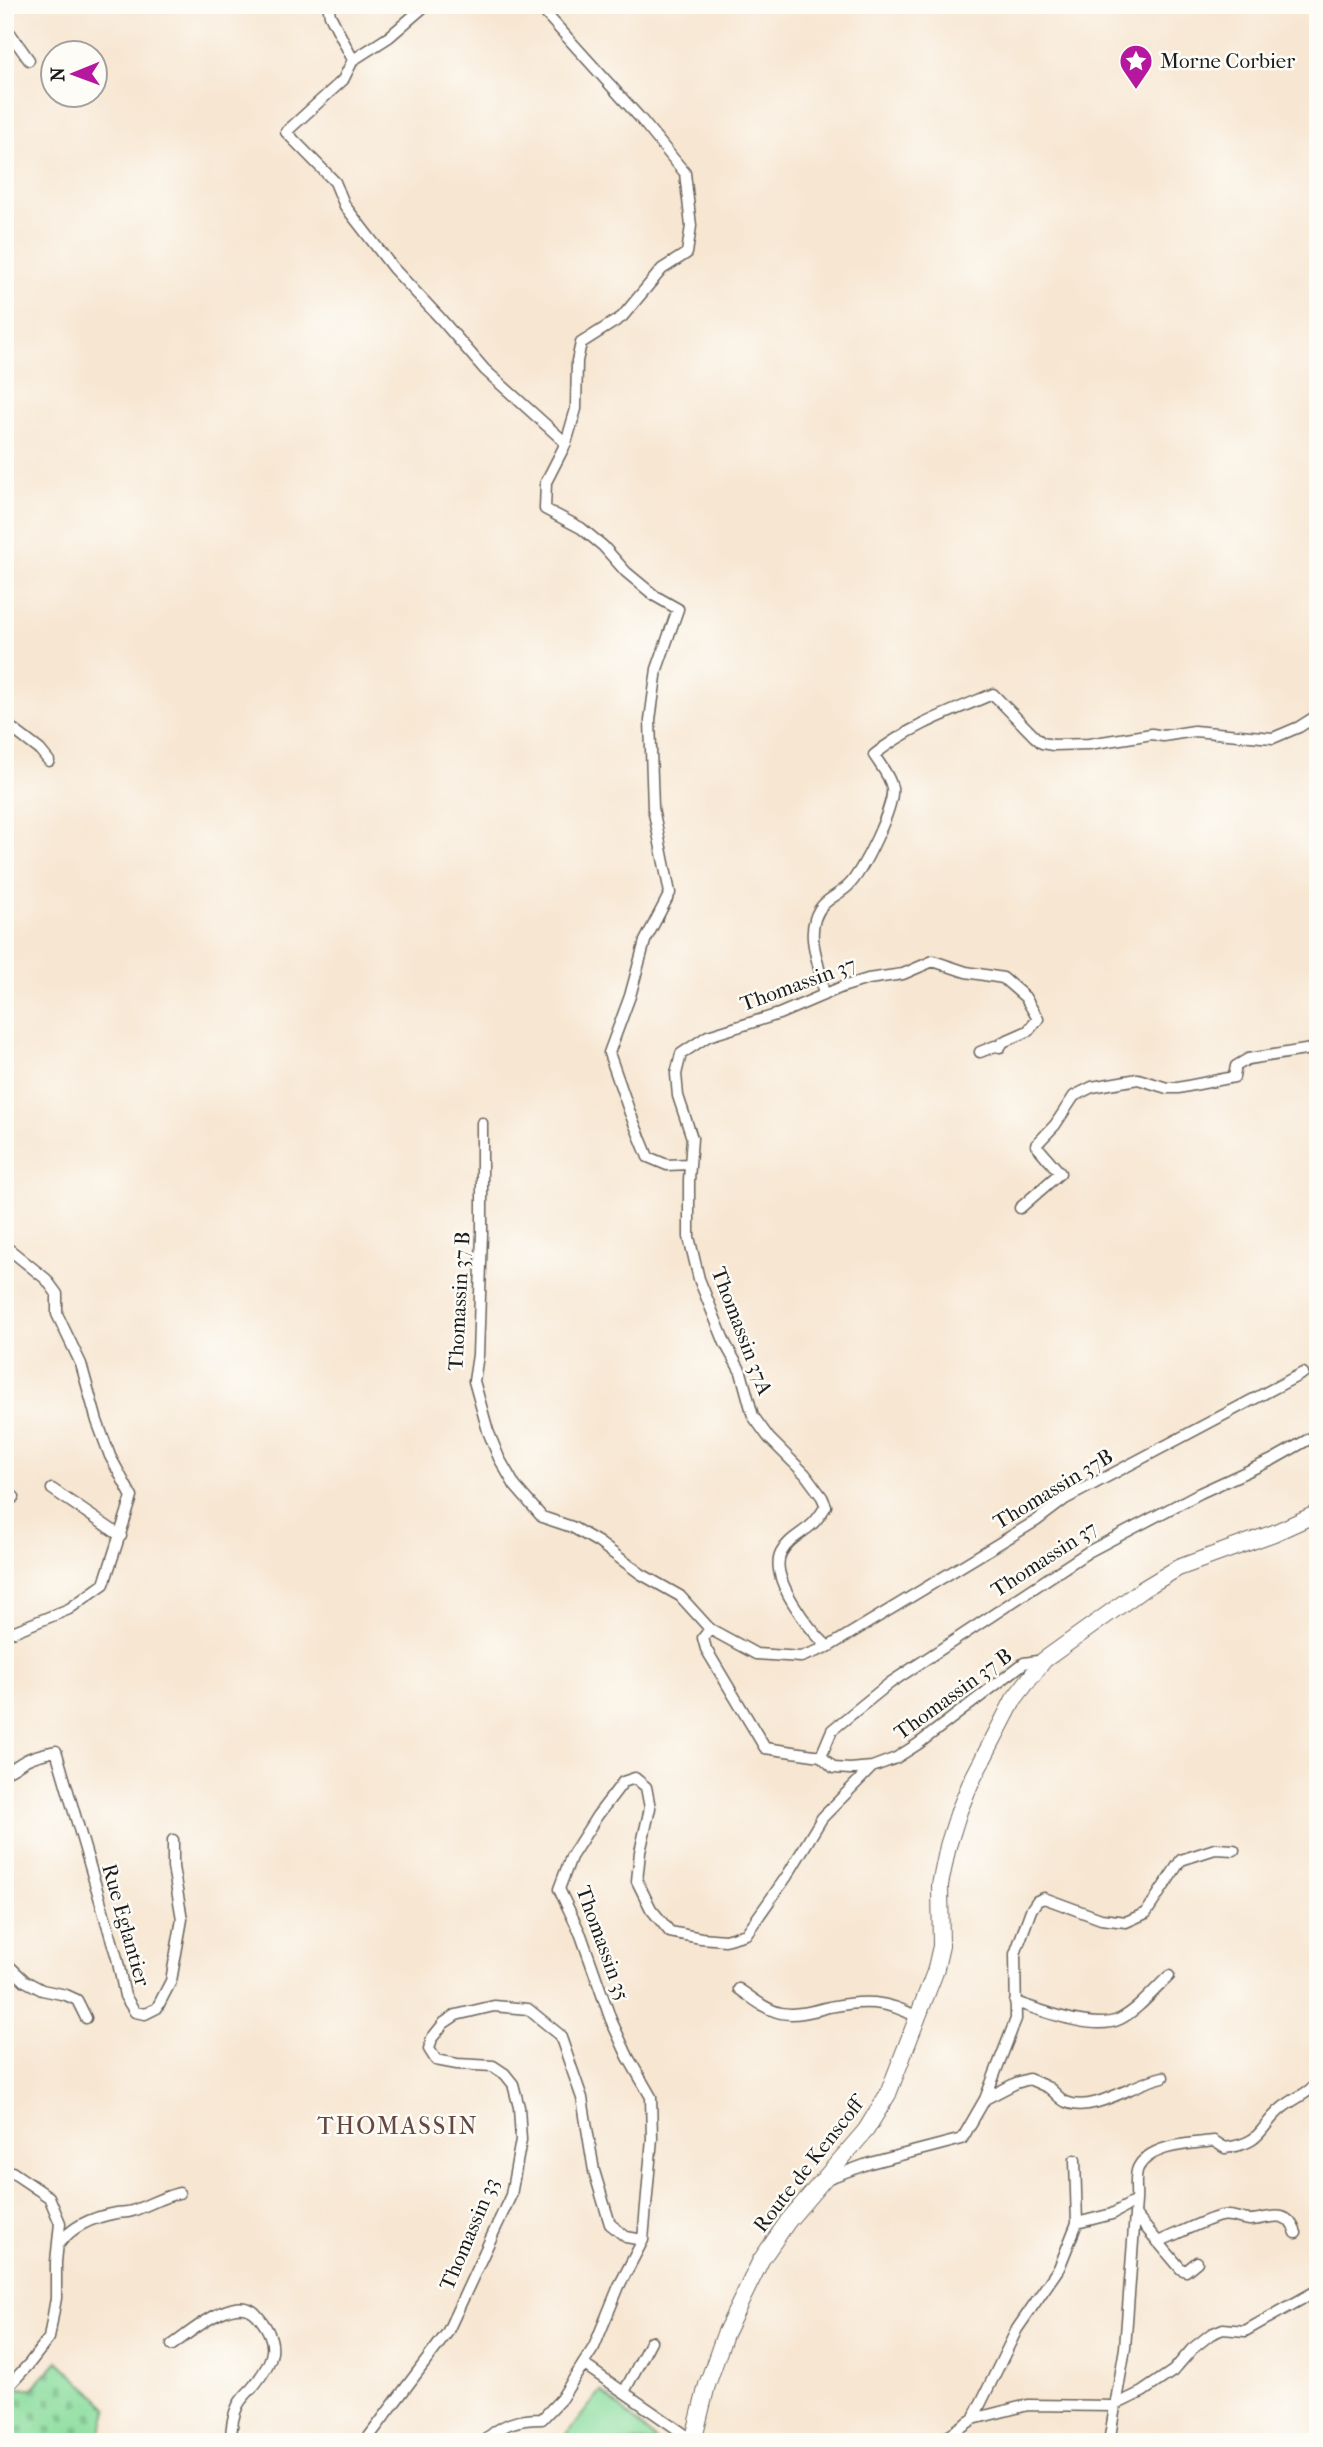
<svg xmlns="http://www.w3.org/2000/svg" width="1323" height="2447" viewBox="0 0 1323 2447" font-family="'IM FELL French Canon',serif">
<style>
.cemetery{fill:url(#cemetery-stones);stroke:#547c5d;stroke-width:2}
.green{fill:#8bdd9e;stroke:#547c5d;stroke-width:2}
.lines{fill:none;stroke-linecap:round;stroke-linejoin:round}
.minor-casing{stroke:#69635b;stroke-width:13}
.secondary-casing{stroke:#69635b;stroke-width:18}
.minor{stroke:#fff;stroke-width:10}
.secondary{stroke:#fff;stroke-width:16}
.labels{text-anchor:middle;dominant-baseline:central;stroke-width:5;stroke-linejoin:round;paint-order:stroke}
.poi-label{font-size:21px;fill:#1c1c1c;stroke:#fdfcf7;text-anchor:start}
.street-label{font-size:21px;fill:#1c1c1c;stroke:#fdfcf7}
.quarter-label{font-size:24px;letter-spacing:2px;fill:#664742;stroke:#fdfcf7}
</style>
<defs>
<pattern id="cemetery-stones" width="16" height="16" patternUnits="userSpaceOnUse" patternTransform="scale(1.75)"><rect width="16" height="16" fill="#8bdd9e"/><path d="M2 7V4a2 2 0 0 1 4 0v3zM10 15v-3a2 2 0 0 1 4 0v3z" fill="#77bd88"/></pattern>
</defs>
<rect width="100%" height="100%" fill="#fdfcf7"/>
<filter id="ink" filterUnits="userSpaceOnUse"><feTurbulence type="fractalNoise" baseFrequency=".0143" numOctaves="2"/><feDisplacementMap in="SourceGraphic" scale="14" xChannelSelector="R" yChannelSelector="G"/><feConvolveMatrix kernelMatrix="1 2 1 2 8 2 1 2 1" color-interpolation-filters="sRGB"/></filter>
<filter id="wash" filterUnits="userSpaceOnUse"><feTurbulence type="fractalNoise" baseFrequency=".00686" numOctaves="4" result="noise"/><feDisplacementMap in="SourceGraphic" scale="28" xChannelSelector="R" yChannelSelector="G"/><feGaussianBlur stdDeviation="1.57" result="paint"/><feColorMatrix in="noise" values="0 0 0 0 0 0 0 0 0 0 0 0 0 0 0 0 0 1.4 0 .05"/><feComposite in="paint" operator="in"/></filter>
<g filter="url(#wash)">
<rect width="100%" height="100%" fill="#f7e6d1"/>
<path class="cemetery" d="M58 2361 108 2408 98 2442H5V2416L11 2389 33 2388Z"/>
<path class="green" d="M601 2391 658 2442H577L567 2434Z"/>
</g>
<g filter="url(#ink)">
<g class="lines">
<defs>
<path id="minor" d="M328 5 330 15 353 60
M426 5 389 37 353 60 343 80 286 132 335 182 345 206 393 268 440 318 485 370 566 443
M538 5 640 118 685 173 691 226 687 253 662 269 622 317 581 343 577 361 576 409 566 443 546 482 545 509 581 528 603 546 626 572 655 596 678 609 657 669 650 720 653 808 670 893 645 941 630 996 609 1053 630 1113 648 1157 667 1165 689 1164
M5 26 29 60
M5 727H10L40 750 49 761
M823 994C823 969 807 943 815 919 821 900 835 898 848 886 862 873 895 806 892 788 890 776 880 765 874 755 908 727 952 711 993 694L1034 736 1042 743 1053 745 1089 744 1152 734 1163 736 1194 731 1273 738 1299 727 1318 715
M482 1123V1234L478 1355 474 1381 488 1431 499 1458 515 1486 542 1517 572 1527 598 1542 641 1574 680 1596 710 1629 703 1638 706 1649 765 1748 821 1756 834 1768 850 1769 872 1767 896 1758 918 1744 1024 1663 1044 1660
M1020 1208 1060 1173 1036 1145 1055 1125 1074 1096 1092 1087 1138 1079 1167 1088H1178L1234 1077 1236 1066 1248 1059 1318 1048
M5 1246 46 1279 57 1294V1314L81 1364 97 1421 110 1456 132 1497 104 1584 69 1609 5 1635
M52 1489 121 1536
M5 1503 14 1497
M710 1629 756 1654 801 1657 828 1647C811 1631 768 1578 781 1553 787 1541 799 1535 809 1527 816 1522 821 1514 826 1506L822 1497 805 1474 769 1438 753 1416 741 1372 725 1343 699 1279 689 1237V1180L692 1138 678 1096 676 1074 681 1054 708 1036 779 1014 842 987 868 979 903 974 933 961 966 972 1003 978 1025 997 1038 1019 1028 1031 1003 1042 1000 1047 995 1046 980 1052
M828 1647 1036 1521 1065 1499 1303 1373
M821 1756 832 1730 890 1683 1088 1552 1200 1493 1272 1460 1318 1434
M5 1772C14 1769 18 1764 26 1760 35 1755 46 1753 56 1751L57 1754 117 1958 125 1996 135 2012 145 2014 157 2008 171 1981 182 1919 173 1867V1840
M5 1962 25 1981 42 1990 66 1995 77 2000 86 2018
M739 1989C752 1998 766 2010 781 2013 797 2016 813 2011 829 2007 864 2000 886 2000 917 2017
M1015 2002C1041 2010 1094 2032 1120 2019 1138 2010 1154 1990 1169 1976
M985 2099 1016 2083 1029 2079C1036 2082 1043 2085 1049 2088 1055 2092 1059 2099 1066 2102 1094 2114 1133 2083 1163 2077
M1075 2160 1077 2223
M826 2179 870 2163 962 2139 985 2099 1016 2019 1015 1954 1031 1910 1037 1901 1044 1898 1101 1919 1126 1922 1146 1913 1181 1860 1215 1849 1234 1850
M1137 2217 1181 2269 1186 2271 1197 2262
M1158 2242C1175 2235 1204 2220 1221 2216 1230 2214 1239 2219 1249 2220 1266 2221 1286 2205 1296 2233
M59 2244C72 2226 94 2217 116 2213 122 2212 126 2213 132 2211 149 2205 162 2197 179 2193
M172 2345C190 2333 235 2292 256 2314 282 2343 274 2361 252 2388 247 2393 241 2399 238 2405 233 2415 231 2431 231 2442
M583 2364 693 2440
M5 2390 29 2364 49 2338 56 2298V2262L60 2223 49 2197 12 2172
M624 2392 651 2341
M973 2419 1017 2329 1059 2268 1077 2223 1112 2214 1136 2201C1137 2191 1134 2176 1138 2168 1150 2144 1191 2144 1214 2141L1225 2148C1265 2142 1257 2129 1282 2108 1293 2099 1307 2094 1318 2083
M365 2442 447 2333 511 2195 521 2140 519 2107 513 2084 505 2074 493 2066 457 2064 436 2060 429 2049 432 2038 444 2023 456 2015 494 2006 528 2009 560 2035 582 2098 594 2171 610 2224 626 2237 643 2240
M483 2442C501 2424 517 2419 542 2419L561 2399 594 2347 619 2286 643 2240 652 2138 651 2097 628 2057 611 2020 581 1935 559 1889 571 1857 597 1816 623 1782 635 1778 646 1787 650 1808 640 1852 637 1881 651 1909 670 1932 701 1938 725 1940 746 1934 787 1876 822 1818 872 1767
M939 2442 973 2419 1028 2405 1113 2406 1142 2392 1173 2371 1192 2349 1211 2334 1223 2329 1245 2331 1318 2290
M1109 2442 1125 2348 1136 2201"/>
<path id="secondary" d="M693 2442 707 2385 725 2334 761 2260 788 2221 866 2130 888 2094 935 1972 941 1946 940 1885 948 1846 959 1811 971 1782 1014 1699 1044 1660 1143 1589 1178 1568 1274 1533 1318 1513"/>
</defs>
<use href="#minor" class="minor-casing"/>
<use href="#secondary" class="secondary-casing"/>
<use href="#minor" class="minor"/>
<use href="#secondary" class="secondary"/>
</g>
</g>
<defs>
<symbol id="sight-pin" viewBox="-11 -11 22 30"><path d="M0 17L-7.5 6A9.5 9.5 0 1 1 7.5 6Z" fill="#b5179e" stroke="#fdfcf7"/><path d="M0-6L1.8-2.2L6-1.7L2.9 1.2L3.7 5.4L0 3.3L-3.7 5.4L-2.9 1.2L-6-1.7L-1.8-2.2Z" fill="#fff"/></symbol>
</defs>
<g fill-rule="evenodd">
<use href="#sight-pin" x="1117" y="42" width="38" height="52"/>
</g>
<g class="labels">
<g class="poi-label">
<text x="1160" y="61">Morne Corbier</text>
</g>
<g class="street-label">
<text transform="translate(798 984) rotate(-20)">Thomassin 37</text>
<text transform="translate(459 1301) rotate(-87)">Thomassin 37 B</text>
<text transform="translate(742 1331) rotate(69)">Thomassin 37A</text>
<text transform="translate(1053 1489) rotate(-31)">Thomassin 37B</text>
<text transform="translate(1044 1559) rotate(-33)">Thomassin 37</text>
<text transform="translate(953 1694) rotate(-36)">Thomassin 37 B</text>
<text transform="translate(126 1925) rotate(74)">Rue Eglantier</text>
<text transform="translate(603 1943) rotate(70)">Thomassin 35</text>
<text transform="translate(808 2165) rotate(-52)">Route de Kenscoff</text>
<text transform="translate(469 2234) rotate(-67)">Thomassin 33</text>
</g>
<g class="quarter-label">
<text x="398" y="2126">THOMASSIN</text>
</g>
</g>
<rect width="1323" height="2447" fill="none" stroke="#fdfcf7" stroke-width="28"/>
<g transform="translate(74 74) rotate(269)"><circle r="33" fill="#fdfcf7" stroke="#a3a29f" stroke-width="2"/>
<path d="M0-5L12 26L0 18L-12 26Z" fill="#b5179e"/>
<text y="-10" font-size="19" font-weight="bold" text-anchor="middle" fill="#1c1c1c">N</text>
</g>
</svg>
